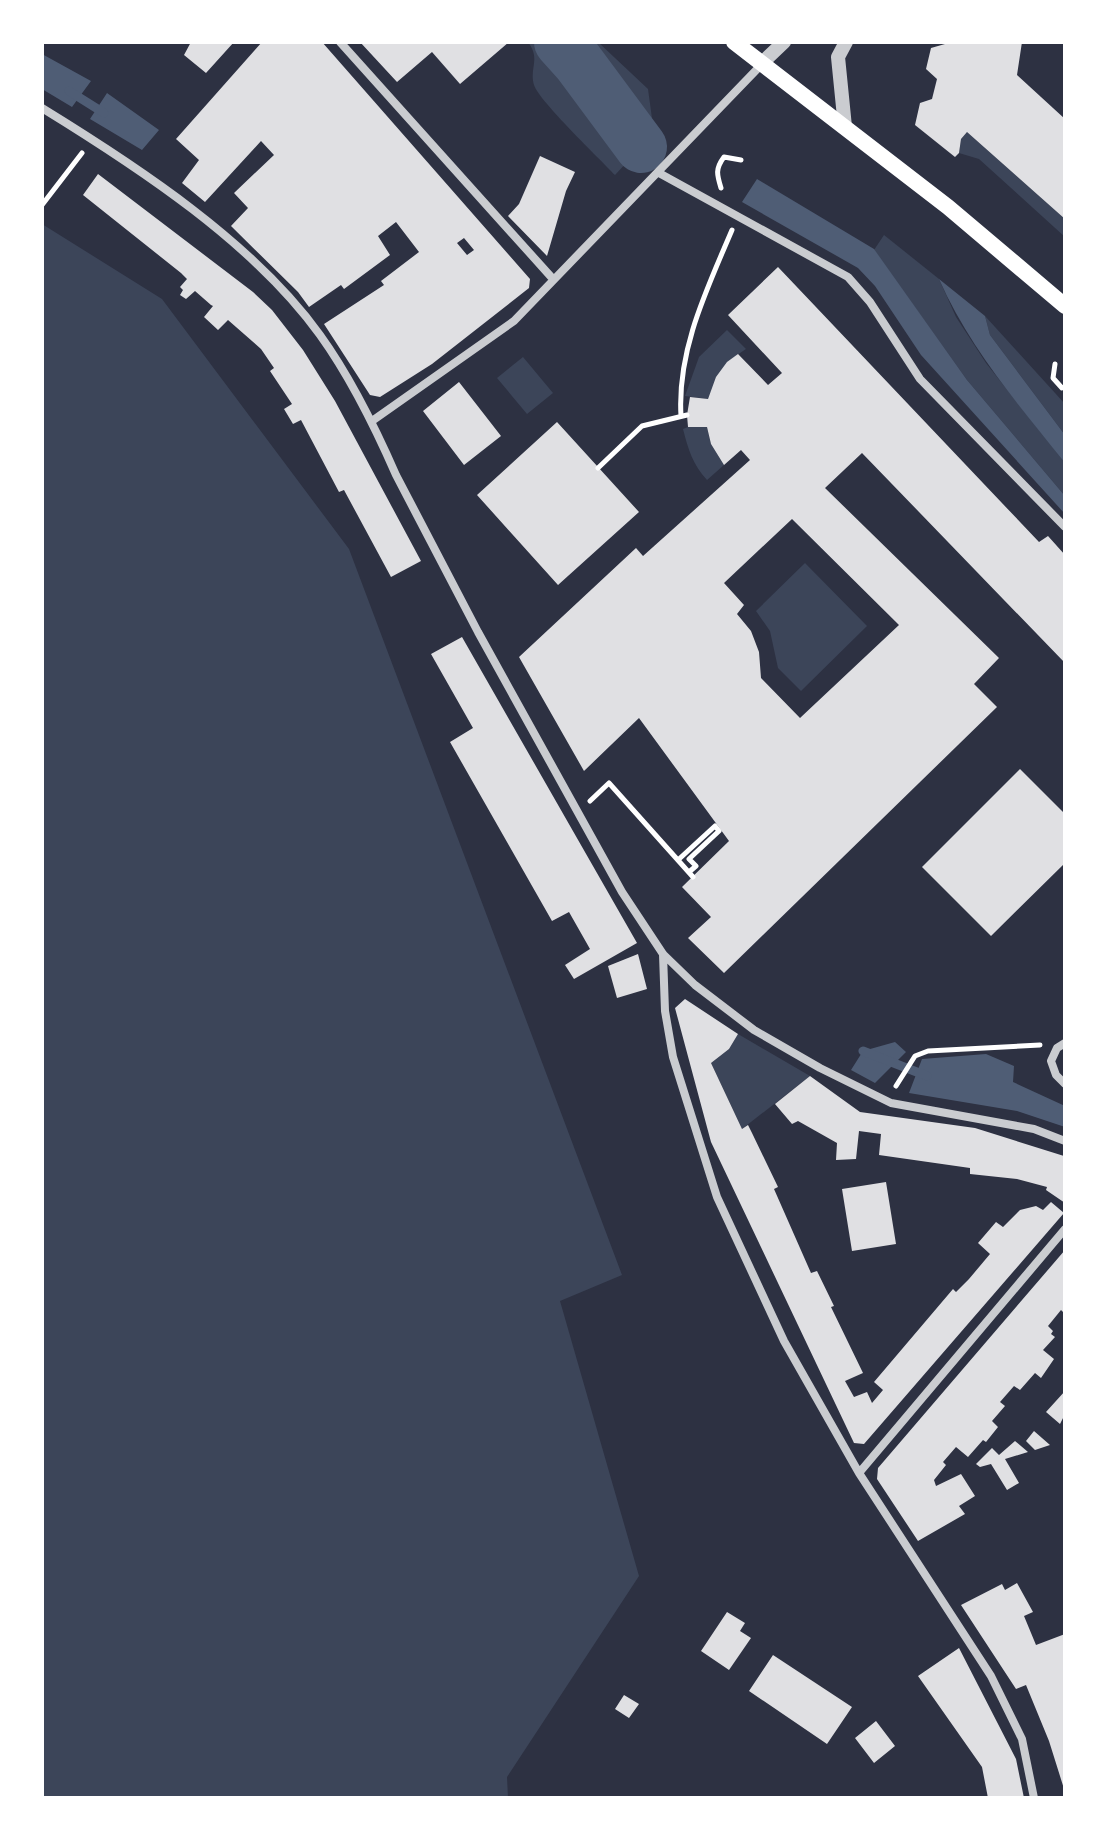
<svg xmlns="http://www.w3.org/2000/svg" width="1107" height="1840" viewBox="0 0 1107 1840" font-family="Jost,sans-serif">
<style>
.green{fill:#3c4559}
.water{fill:#4f5d75}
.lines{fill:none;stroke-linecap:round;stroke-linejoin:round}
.stream{stroke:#4f5d75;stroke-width:9}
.river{stroke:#4f5d75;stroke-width:52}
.building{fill:#e0e0e3;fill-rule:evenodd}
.path{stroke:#fff;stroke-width:5}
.minor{stroke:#caccd0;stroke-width:8}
.tertiary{stroke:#caccd0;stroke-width:14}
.secondary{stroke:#fff;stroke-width:16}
</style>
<rect width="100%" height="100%" fill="#2d3142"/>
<path class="green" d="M528 42H598L648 89 654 133 615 175C600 159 539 101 534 85 529 68 541 59 528 42Z
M967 132 1065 219V237L979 159 959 153 961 139Z
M42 224 162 299 349 549 622 1275 560 1301 639 1576 507 1777 508 1798H42Z
M884 235 939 279 956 317 986 363 1065 463V496L967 380 874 250Z
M985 316 1065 404V435L990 335Z
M727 330 746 349C725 362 717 377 708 399L685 396 699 357Z
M523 357 553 393 527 414 497 378Z
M688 427H707L711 444 724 465 707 480C693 465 688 449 683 429Z
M805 563 867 626 801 691 778 668 770 631 756 611Z
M738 1034 810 1076 742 1129 711 1063 729 1049Z"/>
<path class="water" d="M42 54 91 81 72 107 42 89Z
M107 93 159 130 142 150 90 119Z
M757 179 874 249 967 380 1065 496V514L921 355 875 286 858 268 742 202Z
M939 279 985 316 990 335 1065 435V463C1018 404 970 349 939 279Z
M895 1042 906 1052 875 1083 851 1070 863 1051Z
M986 1054 1014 1066 1013 1082 1065 1106V1127L1017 1111 909 1093 922 1059Z"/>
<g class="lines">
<path class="stream" d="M69 91 104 113
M863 1051 927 1076"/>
<path class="river" d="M560 42 578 62 641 147"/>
</g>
<path class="building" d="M191 42H234L206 73 184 55Z
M262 42H322L530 279 529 288 432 364 380 397 370 395 324 324 384 285 381 281 419 252 396 222 378 236 390 255 344 289 341 285 309 307 298 292 231 226 248 208 234 193 274 155 261 141 205 202 182 183 199 160 176 139ZM464 238 474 250 467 255 457 243Z
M360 42H509L460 84 432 52 397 82Z
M952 42H1022L1017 75 1065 119V219L967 132 961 139 959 153 955 157 915 125 920 103 932 99 937 79 926 69 931 48Z
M540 156 575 172 566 191 547 256 508 216 519 204Z
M98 174 253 292 272 310 303 350 335 401 421 561 391 577 344 490 339 492 301 420 293 424 284 409 292 404 270 371 274 368 261 349 228 320 218 330 204 317 213 306 211 305 195 291 186 299 180 295 183 290 180 287 187 279 181 273 83 195Z
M778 267 1039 542 1048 536 1065 555V663L862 453 825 488 999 658 974 684 997 707 724 973 688 938 711 917 682 887 729 841 639 718 584 771 519 657 636 548 643 556 750 460 741 450 724 465 711 444 707 427H688L687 415 690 397 708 399 716 377 727 362 738 354 768 385 782 373 728 315ZM792 519 899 625 800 718 761 678 759 652 751 631 737 614 744 605 724 583Z
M459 382 501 436 464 465 423 411Z
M557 422 639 512 558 585 477 495Z
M462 637 637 943 574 979 565 965 590 949 569 912 552 921 450 742 473 728 431 654Z
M1020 769 1065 814V863L991 936 922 867Z
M638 954 647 989 617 998 608 966Z
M685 999 738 1034 729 1049 711 1063 742 1129 748 1125 752 1133 778 1187 774 1189 811 1273 817 1271 834 1306 831 1307 863 1373 845 1381 854 1397 867 1392 872 1403 883 1390 874 1382 953 1289 956 1292 969 1279 990 1254 978 1243 996 1222 1003 1227 1020 1210 1036 1206 1043 1210 1051 1202 1064 1213 864 1444 854 1443 711 1142 675 1008Z
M810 1076 860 1112 975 1128 1064 1156 1065 1203 1046 1190 1047 1187 1017 1179 970 1174V1168L879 1155 881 1134 859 1131 856 1159 836 1160 837 1143 798 1121 792 1124 775 1104Z
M886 1182 896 1244 852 1251 842 1189Z
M1065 1250V1314L1061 1310 1048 1326 1053 1331 1051 1334 1055 1337 1043 1350 1054 1359 1041 1378 1035 1373 1020 1390 1014 1386 1000 1402 1005 1406 992 1421 998 1427 986 1442 983 1440 968 1457 956 1447 943 1462 946 1465 934 1480 936 1486 961 1474 975 1496 959 1506 965 1514 918 1541 877 1479 878 1468Z
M1065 1391V1414L1060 1424 1046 1412Z
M1034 1431 1050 1445 1035 1450 1026 1441Z
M1015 1441 1028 1452 1005 1459 1019 1483 1007 1490 991 1464 980 1467 976 1464 992 1448 999 1455Z
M1017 1583 1033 1612 1024 1616 1036 1645 1065 1634V1792L1049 1741 1026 1685 1016 1689 961 1605 1002 1584 1005 1590Z
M727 1612 745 1623 740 1631 751 1638 729 1670 701 1651Z
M959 1648 1016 1759 1024 1798H988L982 1767 918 1676Z
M773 1655 852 1707 827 1744 749 1691Z
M624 1695 639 1704 629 1718 615 1709Z
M876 1721 895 1746 874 1763 855 1738Z"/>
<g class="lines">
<path class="path" d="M721 188C717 175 715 169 724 157L741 160
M42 205 82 153
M1055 364 1053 378 1062 388 1065 387
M681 416C677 350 707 289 732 230
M598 468 642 426 687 415
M590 801 609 783 693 877
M678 860 715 826 719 831 689 859 696 866 689 872
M896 1086 915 1056 928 1051 1040 1045"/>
<path class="minor" d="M340 42 553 279
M42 108C138 167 254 243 320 335 351 378 375 427 396 475L478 632 622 892 663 954 695 985 754 1030 820 1068 891 1103 1034 1129 1065 1141
M659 173 848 277 870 302 920 379 1065 527
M372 421 514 321 762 64
M663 954 665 1011 673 1057 717 1197 784 1341 859 1473 991 1676 1022 1739 1034 1798
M1065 1043 1057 1048 1051 1061 1056 1075 1065 1084
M859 1473 1065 1229"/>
<path class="tertiary" d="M762 63 784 42
M845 127 838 57 846 42"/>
<path class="secondary" d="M734 42 948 207 1065 306"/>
</g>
<rect width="1107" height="1840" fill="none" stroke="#ffffff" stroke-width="88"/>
</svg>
